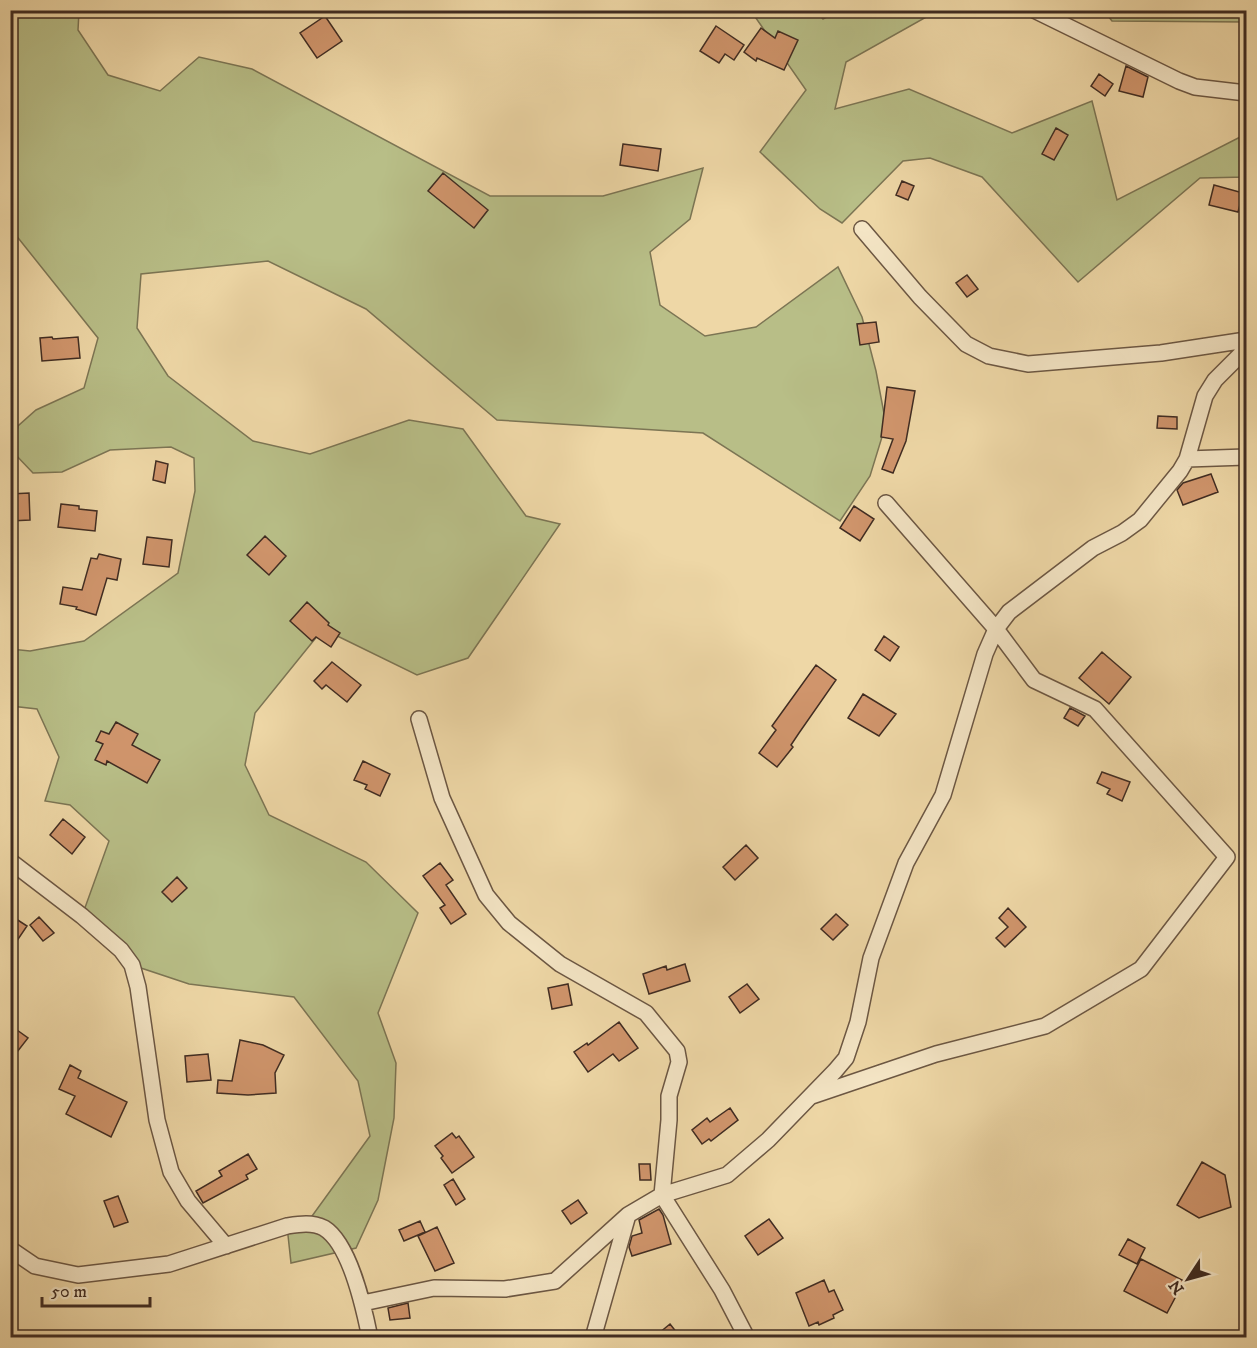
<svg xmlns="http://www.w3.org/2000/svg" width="1257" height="1348" viewBox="0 0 1257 1348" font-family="'IM FELL DW Pica',serif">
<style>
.green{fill:#b8be87;stroke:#7c7554;stroke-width:1.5}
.building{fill:#d0956c;stroke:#402c22;stroke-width:1.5}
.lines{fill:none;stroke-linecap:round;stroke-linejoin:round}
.minor-casing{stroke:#6c5743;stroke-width:18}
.minor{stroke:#f4e5c5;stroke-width:15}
</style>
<rect width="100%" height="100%" fill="#eed7a6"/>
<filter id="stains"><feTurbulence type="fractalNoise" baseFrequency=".00333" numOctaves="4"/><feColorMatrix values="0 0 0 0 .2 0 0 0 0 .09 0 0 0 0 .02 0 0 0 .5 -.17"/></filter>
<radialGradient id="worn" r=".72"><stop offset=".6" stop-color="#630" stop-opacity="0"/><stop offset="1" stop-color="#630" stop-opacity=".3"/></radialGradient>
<path class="green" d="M11 11H79L78 30 108 75 160 91 199 57 252 69 490 196H603L703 168 690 219 650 252 660 305 705 336 756 327 838 267 862 317 876 371 886 424 870 476 840 521 703 433 497 420 366 309 268 261 141 274 137 328 168 376 253 441 310 454 409 420 463 429 526 516 560 524 468 658 417 675 323 629 255 713 245 765 269 815 366 862 418 913 378 1013 396 1063 394 1118 378 1200 356 1248 291 1263 287 1226 307 1223 370 1136 358 1081 294 997 189 984 132 965 82 916 109 841 70 805 45 801 59 757 37 709 11 706V649L30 651 84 641 178 573 195 491 194 458 171 447 110 450 62 472 33 473 13 452 18 426 36 410 84 388 98 338 11 229Z
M751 11H816L823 19 838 11H937L846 62 835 109 909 89 1012 133 1092 101 1117 200 1246 134V177L1200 178 1078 282 982 177 930 158 903 161 842 223 820 209 760 152 806 90Z
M1104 11H1246V22L1112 21Z"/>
<path class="building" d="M325 16 342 41 317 58 300 33Z
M716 26 744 45 734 60 725 54 719 63 700 51Z
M761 28 775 38 778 31 798 40 784 70 757 58 756 61 744 52Z
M1126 66 1148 77 1143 97 1119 91Z
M1099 74 1113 84 1105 96 1091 86Z
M1056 128 1068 135 1054 160 1042 154Z
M623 144 661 149 658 171 620 165Z
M443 173 488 210 474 228 428 191Z
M902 181 914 186 908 200 896 195Z
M1214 185 1243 193 1238 212 1209 205Z
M967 275 978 289 967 297 956 283Z
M876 322 879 342 860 345 857 324Z
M52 337 53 339 78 337 80 358 42 361 40 338Z
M887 387 915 391 906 441 893 473 882 469 893 439 881 437Z
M1158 416 1177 417V429L1157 428Z
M156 461 168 464 165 483 153 480Z
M1211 474 1218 492 1183 505 1177 490 1183 483Z
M29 493 30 520 10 521V494Z
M61 504 79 506V509L97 511 95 531 58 527Z
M854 506 874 519 860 541 840 528Z
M265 536 286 556 269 575 247 555Z
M147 537 172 540 169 567 143 564Z
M99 554 121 559 117 580 107 578 96 615 76 609 77 607 60 604 63 587 82 590 91 558 97 559Z
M307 602 329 623 328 625 340 633 331 647 316 637 312 641 290 621Z
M884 636 899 647 890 661 875 650Z
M1102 652 1131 677 1109 704 1079 678Z
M332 662 361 685 347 702 326 685 322 689 314 681Z
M816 665 836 680 799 733 791 745 793 747 777 767 759 753 776 730 772 726Z
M863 694 896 714 879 736 848 718Z
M1070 708 1085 716 1078 726 1064 718Z
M116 722 138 734 132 745 160 760 147 783 107 761 106 765 95 760 103 744 96 741 101 731 109 734Z
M363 761 390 774 380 796 365 789 367 785 354 780Z
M1102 772 1130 782 1122 801 1107 794 1110 789 1097 783Z
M63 819 85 837 72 854 50 835Z
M746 845 758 858 735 880 723 867Z
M440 863 453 880 446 885 466 914 451 924 440 908 445 905 423 876Z
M177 877 187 888 172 902 162 892Z
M1008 908 1026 927 1005 947 996 938 1008 927 999 918Z
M836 914 848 925 833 940 821 929Z
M10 915 27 926 10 951Z
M39 917 54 933 43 941 30 925Z
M685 964 690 981 649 994 643 974 666 966 667 970Z
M568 984 572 1005 552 1009 548 988Z
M747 984 759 999 740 1013 729 997Z
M619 1022 638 1048 619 1061 613 1054 588 1072 574 1052 587 1043 588 1045Z
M17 1030 28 1038 10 1061V1038Z
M240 1040 263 1045 284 1055 275 1073 276 1093 248 1095 217 1093 218 1080 232 1081Z
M208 1054 211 1080 187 1082 185 1056Z
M70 1065 81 1071 78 1078 127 1102 111 1137 66 1114 75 1096 59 1089Z
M730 1108 738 1120 711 1141 709 1139 702 1144 692 1130 707 1118 710 1122Z
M452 1133 456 1138 459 1136 474 1157 452 1173 441 1158 443 1156 435 1146Z
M248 1154 257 1169 246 1175 248 1179 203 1203 196 1191 222 1176 219 1171Z
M1202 1162 1225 1175 1231 1207 1199 1218 1177 1205Z
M639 1164H650L651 1180H640Z
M453 1179 465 1199 456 1205 444 1185Z
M118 1196 128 1222 114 1227 104 1201Z
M578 1200 587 1213 571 1224 562 1211Z
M659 1209 663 1215 671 1244 632 1256 629 1247 632 1236 642 1233 639 1220Z
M769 1219 783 1238 758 1255 745 1236Z
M420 1221 425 1232 404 1241 399 1230Z
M437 1227 454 1263 435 1271 418 1236Z
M1128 1239 1145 1248 1137 1264 1119 1255Z
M1141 1259 1184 1281 1167 1313 1124 1291Z
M824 1280 829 1292 834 1290 843 1310 833 1315 834 1318 819 1325 818 1322 809 1326 796 1293Z
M408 1303 410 1318 390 1320 388 1308Z
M670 1324 681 1338H653Z"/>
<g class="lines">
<defs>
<path id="minor" d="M1034 10 1179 81 1195 87 1246 93
M862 229 920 297 966 344 989 356 1028 364 1161 353 1246 340
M1187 459 1246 457
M419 719 442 798 486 895 509 923 560 964 646 1013 677 1051 679 1062 669 1096V1120L662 1195 722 1290 747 1338
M10 861 82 916 121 950 132 965 138 987 157 1120 171 1172 188 1201 226 1246
M812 1096 936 1054 1045 1026 1141 969 1227 857 1095 709 1034 680 996 629 886 503
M10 1249 35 1266 78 1275 169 1264 287 1226C300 1224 312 1222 324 1228 350 1244 364 1308 370 1338
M363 1303 434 1288 505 1289 555 1281 628 1215 662 1195 727 1175 768 1140 835 1071 846 1058 858 1022 871 958 906 863 943 795 985 654 996 629 1009 612 1093 548 1122 533 1140 520 1180 471 1187 459 1205 396 1215 380 1246 349
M593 1338 628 1215"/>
</defs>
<use href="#minor" class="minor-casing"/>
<use href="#minor" class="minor"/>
</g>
<rect width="1257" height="1348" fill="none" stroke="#eed7a6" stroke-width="36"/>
<rect x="12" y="12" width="1233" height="1324" fill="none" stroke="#402c22" stroke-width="3"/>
<rect x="18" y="18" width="1221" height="1312" fill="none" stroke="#402c22" stroke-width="1.5"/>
<g transform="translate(1188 1279) rotate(234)" stroke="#f4e5c5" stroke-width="4.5" paint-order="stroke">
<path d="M0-4.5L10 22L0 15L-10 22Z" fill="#402c22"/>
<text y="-9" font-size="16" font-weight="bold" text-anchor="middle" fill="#402c22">N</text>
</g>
<path d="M42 1297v9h108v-9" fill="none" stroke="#402c22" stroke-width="3"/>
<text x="51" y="1297" font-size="18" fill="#402c22" stroke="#f4e5c5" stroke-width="4.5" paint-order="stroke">50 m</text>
<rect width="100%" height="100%" filter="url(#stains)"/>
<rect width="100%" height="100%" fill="url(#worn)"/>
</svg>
